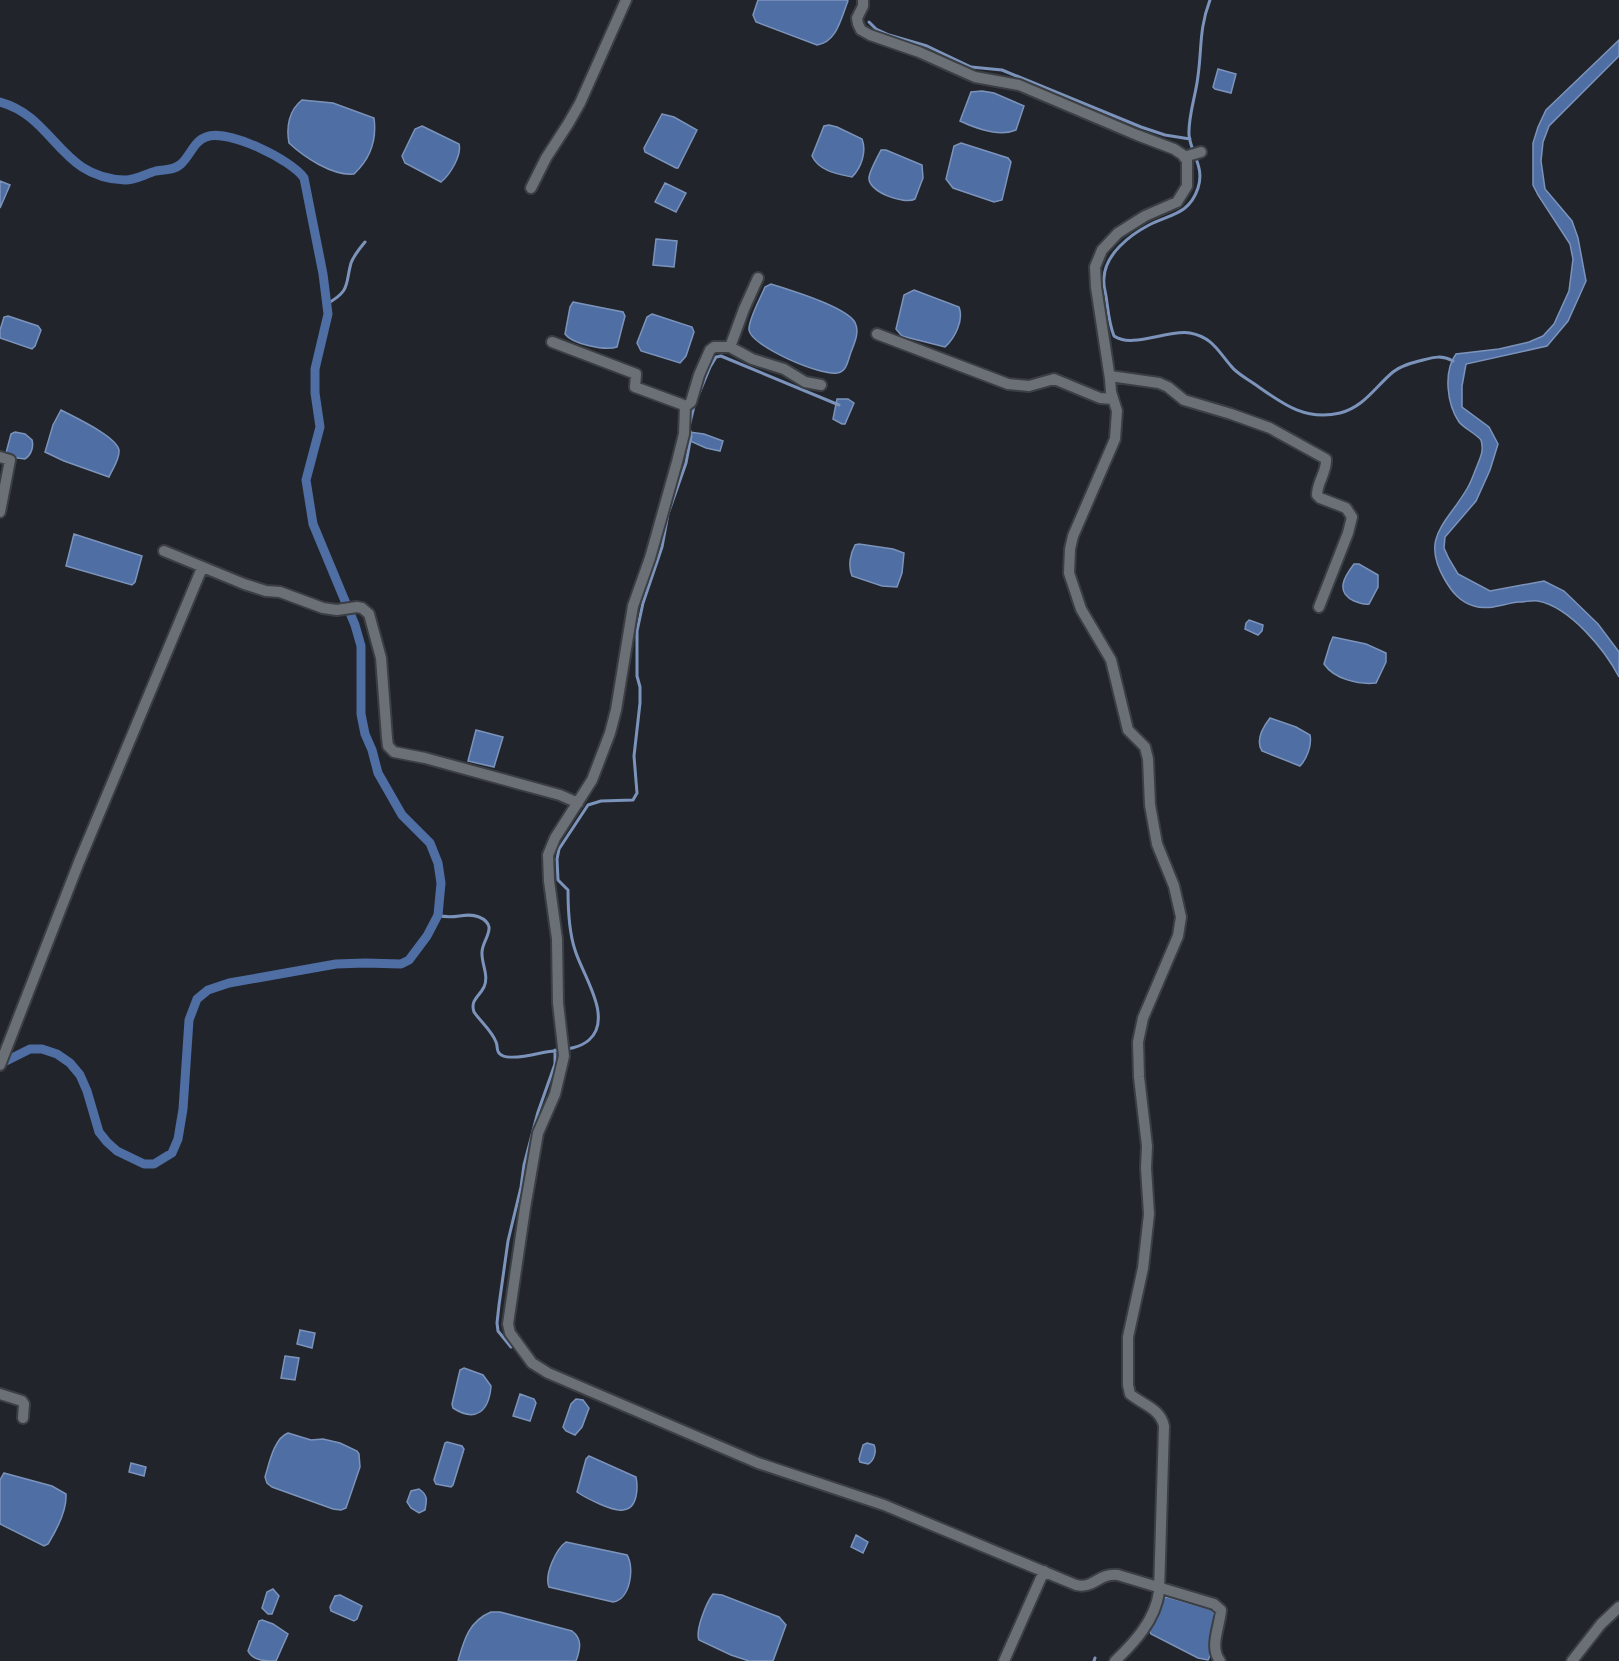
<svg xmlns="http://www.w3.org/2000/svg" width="1619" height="1661" viewBox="0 0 1619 1661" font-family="Bitter,serif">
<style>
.water{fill:#4e6ea4;stroke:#7c94bb;stroke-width:1.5}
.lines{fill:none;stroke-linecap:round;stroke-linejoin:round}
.stream{stroke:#7c94bb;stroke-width:3}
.canal{stroke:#4e6ea4;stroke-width:9}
.street-casing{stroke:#3b3f44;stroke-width:14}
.street{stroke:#6b7077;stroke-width:10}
</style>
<rect width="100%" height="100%" fill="#21242b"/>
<path class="water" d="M758 0H847L848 1C841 18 837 42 817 45L756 22 753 15Z
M1619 40V56L1549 126 1543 142 1541 161 1545 189 1572 221 1578 238 1586 281 1568 321 1547 346 1466 364 1462 386V407L1489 427 1498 444 1490 470 1476 501 1445 537 1444 548 1449 559 1458 574 1490 591 1544 581 1564 591 1598 624 1619 652V677C1605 650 1570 607 1538 601 1532 600 1525 602 1519 602 1505 603 1489 611 1474 606 1460 602 1452 592 1445 580 1419 536 1448 523 1468 487 1472 480 1474 473 1477 466 1481 456 1484 450 1481 440 1475 433 1465 429 1459 422 1447 404 1443 372 1456 354L1499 349 1529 342 1543 336 1554 324 1569 291 1573 259 1570 244 1538 195 1533 185V143L1538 127 1546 110Z
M1218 69 1236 74 1231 93 1215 89 1213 87Z
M982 91 994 93 1024 106 1016 130C1000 137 975 128 960 121L971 92Z
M302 100 333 103 374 118C377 140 370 159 354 174 332 176 304 157 289 143 286 127 289 110 302 100Z
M662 114 674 117 697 130 678 168H676L645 152 644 148Z
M829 125 837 127 862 139C867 152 861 168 852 177 837 174 819 171 812 156L824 126Z
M422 126 459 144C462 155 450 175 441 182L405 163 402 156 415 129Z
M961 143 1008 158 1011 162 1002 200 994 202 953 188 946 179 954 146Z
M881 150H886L922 165 923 178 915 199C905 205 867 192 869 177 871 168 877 158 881 150Z
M0 181 10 185 0 208Z
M665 183 686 193 676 212 655 202Z
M656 239 677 241 674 267 653 265Z
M771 284C789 290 852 308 856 325 859 334 854 344 851 352 848 360 847 372 837 373 820 376 751 346 749 330 748 320 761 297 765 287Z
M914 290 959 307C964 320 955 338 945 347L902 336 896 329 904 295Z
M573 302 623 312 625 316 617 347C605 351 572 344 565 334L570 307Z
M652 314 692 327 694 332 686 356 680 363 641 351 637 343 647 317Z
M8 316 38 326 41 330 35 346 32 349 0 338V330L4 317Z
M837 399H848L854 403 845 424H842L833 419Z
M61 410C74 417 116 436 119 450 120 459 112 470 109 477L64 461 45 452 53 425Z
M15 432 25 434 32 440C34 447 31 455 25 459L10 457 6 453 11 434Z
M689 432 704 434 723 441 720 451 706 448 688 440Z
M74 534 142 556 135 582 132 585 66 566Z
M859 544 893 549 904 553 902 573 897 587 882 586 852 576C848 566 850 554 855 545Z
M1354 564H1359L1378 575V587L1369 604C1363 605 1360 603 1354 601 1335 592 1344 577 1354 564Z
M1249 620 1263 625 1262 631 1258 635 1245 629 1246 623Z
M1333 637 1366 644 1386 653V662L1376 683C1359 685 1334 679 1324 664L1330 644Z
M1270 718 1296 727 1310 735C1312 745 1307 759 1300 766L1262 751C1255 740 1263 727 1270 718Z
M476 730 503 737 494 767 468 761Z
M300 1330 315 1333 312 1348 297 1344Z
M285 1356 299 1358 295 1380 281 1378Z
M464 1368 483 1375 491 1386C489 1411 476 1423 453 1408L452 1404 460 1370Z
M520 1394 534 1399 536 1403 530 1421 513 1416Z
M576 1399 583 1400 589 1408 582 1427 575 1435 566 1431 563 1427 571 1404Z
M288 1433 311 1440 323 1439 340 1443 357 1451 359 1454 360 1467 346 1508 341 1510 333 1509 272 1487 267 1483 265 1477C269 1464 274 1438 288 1433Z
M447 1442 462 1446 464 1449 453 1485 451 1487 436 1484 434 1480 445 1443Z
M867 1443 874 1445C877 1451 874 1461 868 1464L860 1462 859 1459 863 1445Z
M589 1456 636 1477C638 1487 638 1509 623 1510 613 1512 586 1498 577 1492L586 1459Z
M131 1463 146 1467 144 1476 129 1472Z
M4 1473 52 1486 66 1494C67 1510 56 1531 48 1544L44 1546 0 1524V1480Z
M419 1489C428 1495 427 1500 425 1510L419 1513 411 1508 407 1502 411 1491Z
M856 1535 868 1542 863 1553 851 1547Z
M566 1542 627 1555C635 1568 630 1600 613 1602L549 1587C544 1575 556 1549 566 1542Z
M273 1589 279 1596 272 1614H268L262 1608 267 1592Z
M713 1594 722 1595 779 1617 786 1625 773 1661H749L731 1655 699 1640C695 1631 706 1603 713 1594Z
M340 1595 362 1606 357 1619 354 1621 331 1611 330 1607 335 1596Z
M1167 1597 1213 1610C1215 1615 1212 1655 1208 1660L1198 1658 1151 1634 1149 1630 1163 1598Z
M491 1612H500L572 1631C583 1639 580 1650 576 1661H458C464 1640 469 1621 491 1612Z
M262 1620 273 1624 288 1634 276 1661C266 1661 253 1661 248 1651L259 1621Z"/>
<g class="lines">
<path class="stream" d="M1210 0C1199 29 1202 47 1198 76 1196 95 1188 116 1189 135 1191 154 1205 167 1198 188 1189 215 1170 214 1149 225 1130 235 1105 254 1104 278 1103 284 1105 290 1106 296 1108 309 1109 324 1114 336 1132 349 1168 329 1190 333 1212 337 1218 351 1231 366 1237 374 1248 379 1256 385 1283 404 1305 421 1340 413 1364 407 1375 387 1393 372 1402 365 1412 363 1423 360 1434 357 1442 355 1453 361
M869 22 876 29 889 35 927 46 971 67 1002 70 1141 127 1165 135 1190 139
M327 304C351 290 345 285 351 263 354 255 360 248 365 242
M698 396 710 367 716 357 721 356 839 405
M438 915C454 921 465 911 479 917 484 919 488 922 489 927 490 936 481 944 482 954 482 965 489 976 484 987 479 997 470 1000 474 1012 480 1021 492 1031 496 1042 498 1046 496 1051 500 1054 507 1061 532 1055 541 1053 556 1050 578 1050 589 1040 614 1018 582 974 575 950 569 932 568 910 568 890L558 880 557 859 559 849 588 805 601 801 633 800 637 793 634 756 640 703V687L637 676V631L643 603 662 547 668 514 686 463 691 436 689 427 695 402
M511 1347 498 1331 497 1323 499 1305 508 1241 521 1187 524 1165 538 1112 555 1064V1050
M1094 1661 1095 1658"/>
<path class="canal" d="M0 102C55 117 59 178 125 180 136 180 145 174 156 171 165 169 173 171 181 164 190 156 194 141 206 137 227 128 292 160 304 178L323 274 328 314 315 369V393L320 427 306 480 313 524 355 625 361 646V714L365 734 372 750 378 773 402 815 430 843 438 863 441 883 438 915 427 936 409 960 401 964 365 963 336 964 229 983 208 990 197 999 189 1020 183 1109 178 1139 172 1153 154 1164H144L117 1151 107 1142 99 1132 87 1091 80 1075 70 1063 57 1054 42 1049H30L0 1064"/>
<defs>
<path id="street" d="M863 0V6L857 18 858 24 861 30 870 35 919 52 975 77 1019 85 1137 135 1174 149 1183 155 1187 161V186L1177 202 1145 216 1118 233 1102 250 1095 267 1096 287 1110 379 1111 392 1117 411 1115 439 1073 536 1070 549 1069 573 1081 609 1111 660 1128 730 1145 747 1148 759 1150 805 1157 844 1174 886 1181 917 1178 936 1143 1018 1138 1042 1139 1077 1147 1146 1146 1168 1149 1214 1143 1268 1128 1337V1385L1130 1394C1143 1405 1160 1408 1164 1426L1159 1592C1155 1620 1135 1642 1115 1661
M1184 157 1201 152
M531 188 546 158 568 124 580 103 626 0
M877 334 1008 384 1029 386 1054 379 1100 398 1112 399
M552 342 636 374 635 387 681 404 685 407 684 434 677 462 650 558 633 606 616 710 610 733 592 780 555 838 548 855 549 881 557 939 558 1003 564 1056 555 1094 538 1133 525 1208 508 1324 510 1333 532 1363 548 1373 758 1463 884 1505 1076 1585C1095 1589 1097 1573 1118 1575L1214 1604 1221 1610C1220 1626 1209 1647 1220 1661
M730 347 744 309 758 278
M1110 376 1159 383 1168 387 1184 400 1231 414 1270 428 1326 459C1327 472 1317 482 1317 495L1320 498 1346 508 1352 517 1348 533 1319 607
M685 407 691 402 699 375 710 350 714 347H730L752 359 784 369 805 382 821 385
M0 457 10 460 0 512
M164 551 244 584 266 591 280 592 323 608 337 610 357 607 362 608 369 614 381 658 387 738 388 746 394 752 425 758 560 795 578 803
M0 1065 79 862 202 568
M0 1394 22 1401 24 1404 23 1418
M1004 1661 1044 1571
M1572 1661 1601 1624 1619 1607"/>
</defs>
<use href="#street" class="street-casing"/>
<use href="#street" class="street"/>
</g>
</svg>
